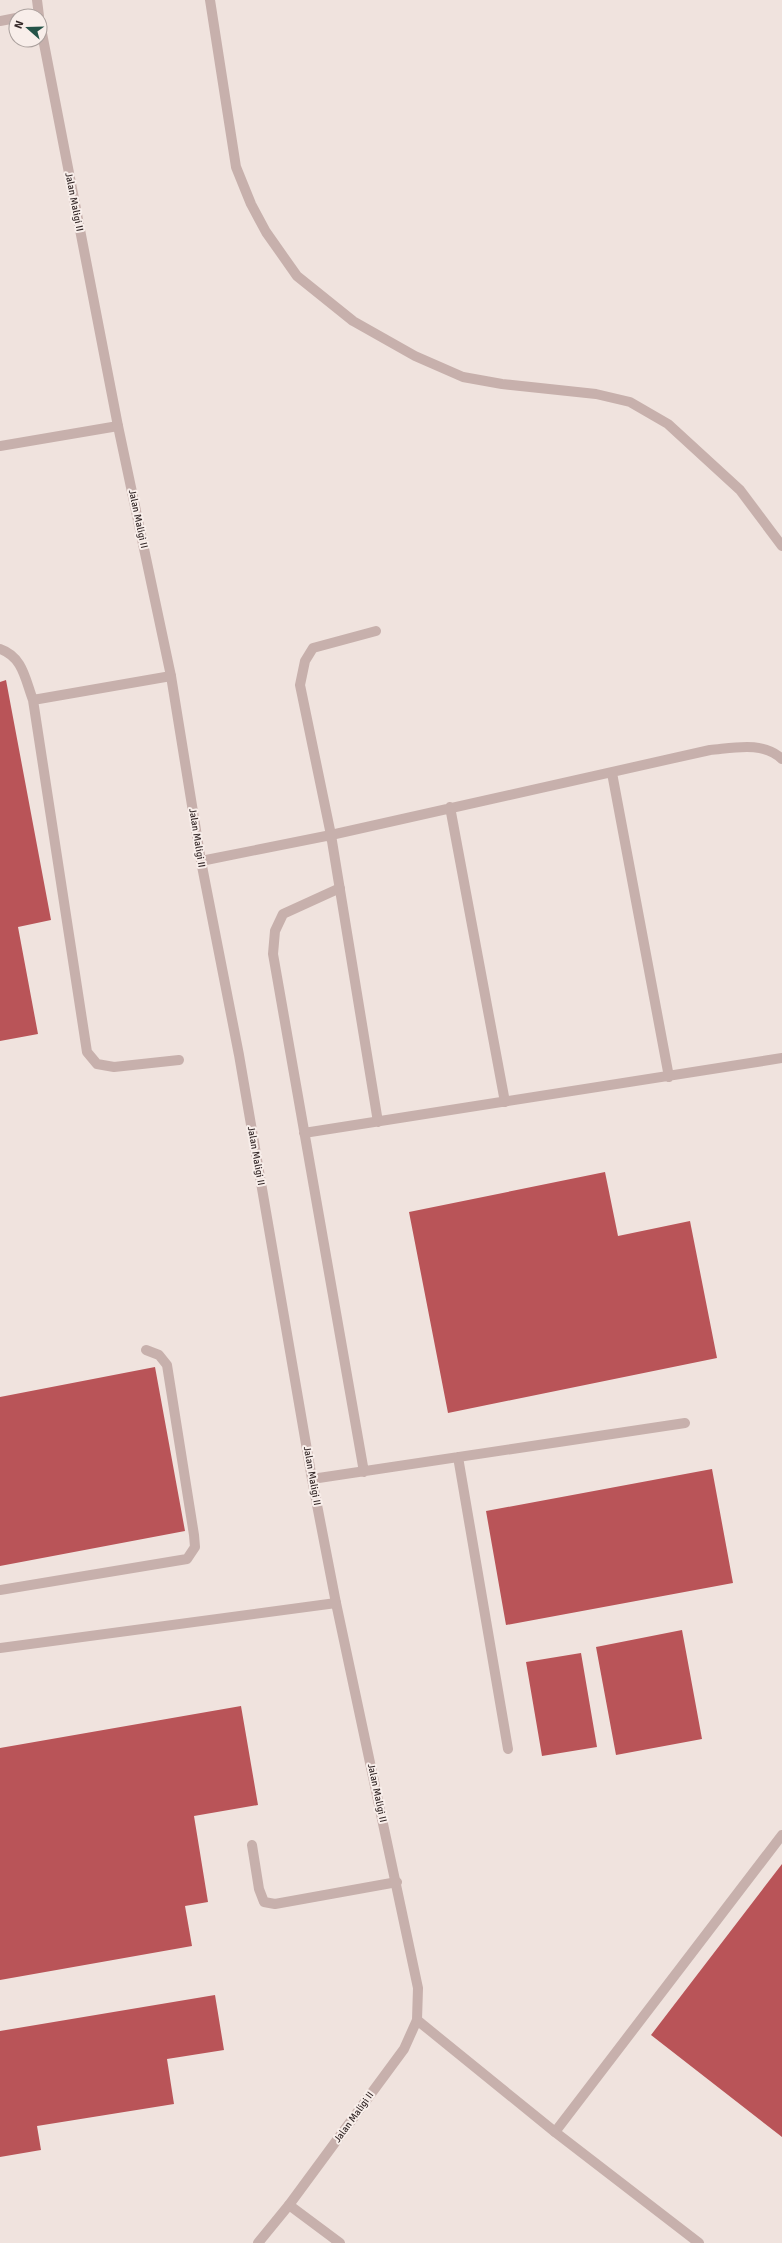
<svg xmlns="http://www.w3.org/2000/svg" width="782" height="2243" viewBox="0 0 782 2243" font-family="Signika,sans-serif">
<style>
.building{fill:#b95458}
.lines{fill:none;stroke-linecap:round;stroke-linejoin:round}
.lane{stroke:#c7b0ac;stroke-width:10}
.street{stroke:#c7b0ac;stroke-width:10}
.labels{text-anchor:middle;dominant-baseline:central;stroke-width:4;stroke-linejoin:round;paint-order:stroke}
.street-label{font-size:10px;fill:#362a2a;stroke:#f8eeea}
</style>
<rect width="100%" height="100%" fill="#f0e3de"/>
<path class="building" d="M6 680 51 920 18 927 38 1034 0 1041V682Z
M605 1172 618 1236 690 1221 717 1358 448 1413 409 1212Z
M155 1367 185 1531 0 1566V1397Z
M712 1469 733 1583 506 1625 486 1511Z
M682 1630 702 1739 616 1755 596 1647Z
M581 1653 597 1747 542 1756 526 1662Z
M241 1706 258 1805 194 1816 208 1902 185 1906 192 1946 0 1980V1748Z
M782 1864V2137L651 2035Z
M215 1995 224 2050 167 2059 174 2104 37 2126 41 2150 0 2157V2031Z"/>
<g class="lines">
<path class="lane" d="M0 21 16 18
M0 446 118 426
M376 631 313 648 305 661 300 685 331 835 378 1122
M0 649C23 657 25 679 33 700L87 1052 97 1064 114 1067 179 1060
M33 700 171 676
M612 773 669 1077
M450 807 505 1102
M201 861 331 835 710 750C734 748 763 741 782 759
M340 888 283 914 275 931 273 954 364 1472
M304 1133 782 1058
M458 1457 508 1749
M312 1479 685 1423
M0 1590 187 1559 195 1547 194 1535 167 1365 159 1355 146 1350
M0 1648 336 1603
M252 1845 259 1889 264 1902 275 1904 397 1882
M555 2132 782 1835
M289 2205 340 2243"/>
<path class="street" d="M37 0 39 16
M210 0 236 167 251 204 266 232 297 276 353 321 415 356 463 377 502 384 596 394 630 402 668 424 740 490 782 546
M40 23 118 426 171 676 201 861 239 1055 312 1479 336 1603 418 1988 417 2020 404 2049 289 2205 258 2243
M417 2020 555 2132 699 2243"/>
</g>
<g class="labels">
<g class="street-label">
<text transform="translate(74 202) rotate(79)">Jalan Maligi II</text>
<text transform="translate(138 519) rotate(78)">Jalan Maligi II</text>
<text transform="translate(197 838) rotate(81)">Jalan Maligi II</text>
<text transform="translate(256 1156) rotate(80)">Jalan Maligi II</text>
<text transform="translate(312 1476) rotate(80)">Jalan Maligi II</text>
<text transform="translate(377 1793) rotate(78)">Jalan Maligi II</text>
<text transform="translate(354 2117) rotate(-54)">Jalan Maligi II</text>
</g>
</g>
<g transform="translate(28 28) rotate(290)"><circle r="19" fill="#f8eeea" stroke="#aaa09d"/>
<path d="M0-3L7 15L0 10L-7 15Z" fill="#245348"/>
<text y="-6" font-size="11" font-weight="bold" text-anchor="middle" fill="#362a2a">N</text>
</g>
</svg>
